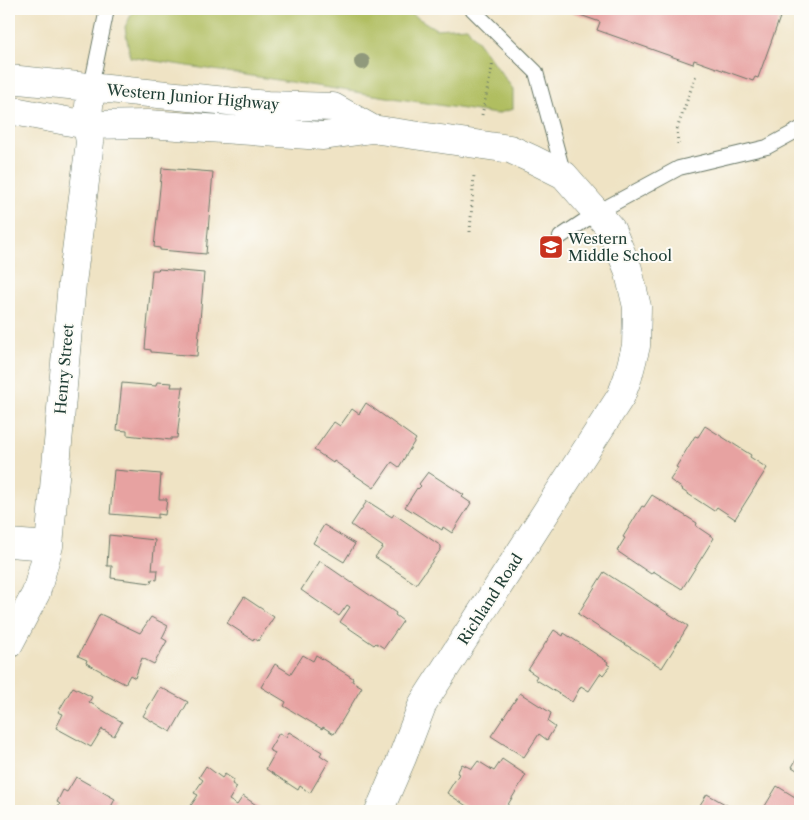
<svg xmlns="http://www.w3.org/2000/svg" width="809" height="820" viewBox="0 0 809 820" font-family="'Libre Caslon Text',serif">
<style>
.green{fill:#b0be61;stroke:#687e4a}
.building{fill:#e7a2a1}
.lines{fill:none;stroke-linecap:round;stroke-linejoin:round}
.lane-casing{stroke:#687766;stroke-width:16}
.street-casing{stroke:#687766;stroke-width:29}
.path{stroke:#687766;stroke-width:3;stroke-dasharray:1 4;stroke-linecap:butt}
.lane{stroke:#fff;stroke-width:14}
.street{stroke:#fff;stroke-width:28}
.tree{fill:#90997b}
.labels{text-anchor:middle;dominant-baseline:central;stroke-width:4;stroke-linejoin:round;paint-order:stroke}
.street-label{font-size:15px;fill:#1f3d34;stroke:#fdfcf7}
.poi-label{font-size:15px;fill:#1f3d34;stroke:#fdfcf7;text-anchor:start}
</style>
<rect width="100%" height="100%" fill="#fdfcf7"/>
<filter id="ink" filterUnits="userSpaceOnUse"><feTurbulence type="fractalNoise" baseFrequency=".02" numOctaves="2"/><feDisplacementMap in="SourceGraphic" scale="10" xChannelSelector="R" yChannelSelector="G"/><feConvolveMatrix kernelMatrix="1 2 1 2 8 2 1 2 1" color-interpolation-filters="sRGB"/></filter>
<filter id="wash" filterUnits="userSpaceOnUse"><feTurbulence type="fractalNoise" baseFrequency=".0096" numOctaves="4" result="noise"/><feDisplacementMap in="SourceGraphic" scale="20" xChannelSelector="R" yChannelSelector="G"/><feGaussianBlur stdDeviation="1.12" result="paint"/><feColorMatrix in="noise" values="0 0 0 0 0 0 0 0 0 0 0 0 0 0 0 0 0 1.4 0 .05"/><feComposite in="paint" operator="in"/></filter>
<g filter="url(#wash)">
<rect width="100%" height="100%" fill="#efe3c4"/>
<path class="green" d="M134 9H403L436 29 467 27 513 89V109L496 114 130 57 125 27Z"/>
<g id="blocks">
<path class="building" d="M563 9H783L758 78 755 77 753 81 694 60 693 64 597 30 600 22Z
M162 168 213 172 206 254 160 250V248L154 247Z
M159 269 204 273 197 356 151 352V350L145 349 152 270H158Z
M157 382 172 383 171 387H183L177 438H171V440L127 435V431L117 430 122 383 156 386Z
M366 403 416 439 399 467 392 462 374 488 334 461 333 463 314 450 334 422 340 426 352 409 359 414Z
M705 426 751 455 750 457 767 468 735 519 717 507 714 511 682 490 683 489 670 480 678 468 676 467 695 436 698 437Z
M114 470 161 474 159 499H167L165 515 158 514V518L110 514Z
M428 472 464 495 462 497 471 503 452 533 443 527 442 530 405 507 417 488 418 489 421 486 419 484Z
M652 495 697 523 696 526 714 538 682 589 653 571 651 574 617 551 625 538 623 537 642 506 644 507Z
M367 501 392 517 394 514 441 546V549L416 584 375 557 383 547 351 525Z
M324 525 355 544 344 562 313 543Z
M109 535 155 540 152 570H158L157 580 152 579 151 583 111 578 112 566H107Z
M320 561 396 613 395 615 403 621 384 648 376 643 374 645 340 622 350 607 347 605 339 616 301 590Z
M604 572 688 626 662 668 578 614Z
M244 597 274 617 258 641 254 638 253 640 227 623Z
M100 614 140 633 151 617 168 626 162 638 167 641 154 664 142 658 135 678 130 675 125 684 86 663 87 660 78 656Z
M554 630 563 636 564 633 608 662 607 664 610 666 603 675 601 673 589 691 581 686 572 702 535 679 537 676 528 670Z
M303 655 313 661 316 655 353 678 352 681 362 687 334 734 323 727 322 729 284 706 286 702 261 687 275 664 291 674Z
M73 687 92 697 89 702 122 722 114 736 102 729 91 747 56 728 63 714 58 712Z
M160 687 188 702 171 732 143 716Z
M520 693 551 713 548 722 555 727 547 740 539 734 524 757 491 736Z
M289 732 322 752 320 755 329 761 310 793 300 786 298 790 266 769 275 753 269 750 279 733 286 737Z
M800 753V772L792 767Z
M502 759 526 775 504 811H474L447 793 459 774 457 773 462 764 472 769 478 761 494 771Z
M206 766 222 778 225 774 234 780 232 784 237 787 229 800 237 805 243 796 262 809 260 811H195L190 807 198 795 194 793 203 780 199 777Z
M76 777 115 799 109 811H56L60 804 57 802 63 790 67 792Z
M777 786 800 800V811H762Z
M707 794 734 809 732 811H696Z"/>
</g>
</g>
<g filter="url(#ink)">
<use href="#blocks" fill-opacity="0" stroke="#687766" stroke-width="1"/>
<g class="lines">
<defs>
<path id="lane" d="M472 9 536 72 564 175
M91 87 107 9
M560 237 596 213 679 168 767 147 800 129"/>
<path id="street" d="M9 79 267 105 333 107 372 129
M9 110 87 125 148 124 323 136 372 129 510 149 532 159 564 175 611 229 628 269 637 307 636 346 628 377 621 396 423 703 402 758 379 811
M9 543 49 546
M9 644 36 593 49 546 72 283 90 142 87 125 91 87"/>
</defs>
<use href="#lane" class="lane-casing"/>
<use href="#street" class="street-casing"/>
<path class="path" d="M482 115 493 62
M678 144 677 129 696 75
M470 232 474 175"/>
<use href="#lane" class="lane"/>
<use href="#street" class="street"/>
</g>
<circle class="tree" cx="362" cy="62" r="8"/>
</g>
<defs>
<symbol id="school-square" viewBox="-11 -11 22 22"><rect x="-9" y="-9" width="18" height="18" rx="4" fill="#c8321e" stroke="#fdfcf7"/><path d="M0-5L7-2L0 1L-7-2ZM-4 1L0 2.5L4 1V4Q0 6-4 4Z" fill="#fff"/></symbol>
</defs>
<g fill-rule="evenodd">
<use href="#school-square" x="537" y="233" width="28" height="28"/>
</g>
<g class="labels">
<g class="street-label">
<text transform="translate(193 97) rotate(5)">Western Junior Highway</text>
<text transform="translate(64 369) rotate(-85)">Henry Street</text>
<text transform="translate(490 599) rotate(-57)">Richland Road</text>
</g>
<g class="poi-label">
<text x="568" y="238">Western<tspan x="568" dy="17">Middle School</tspan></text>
</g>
</g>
<rect width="809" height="820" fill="none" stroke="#fdfcf7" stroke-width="30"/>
</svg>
